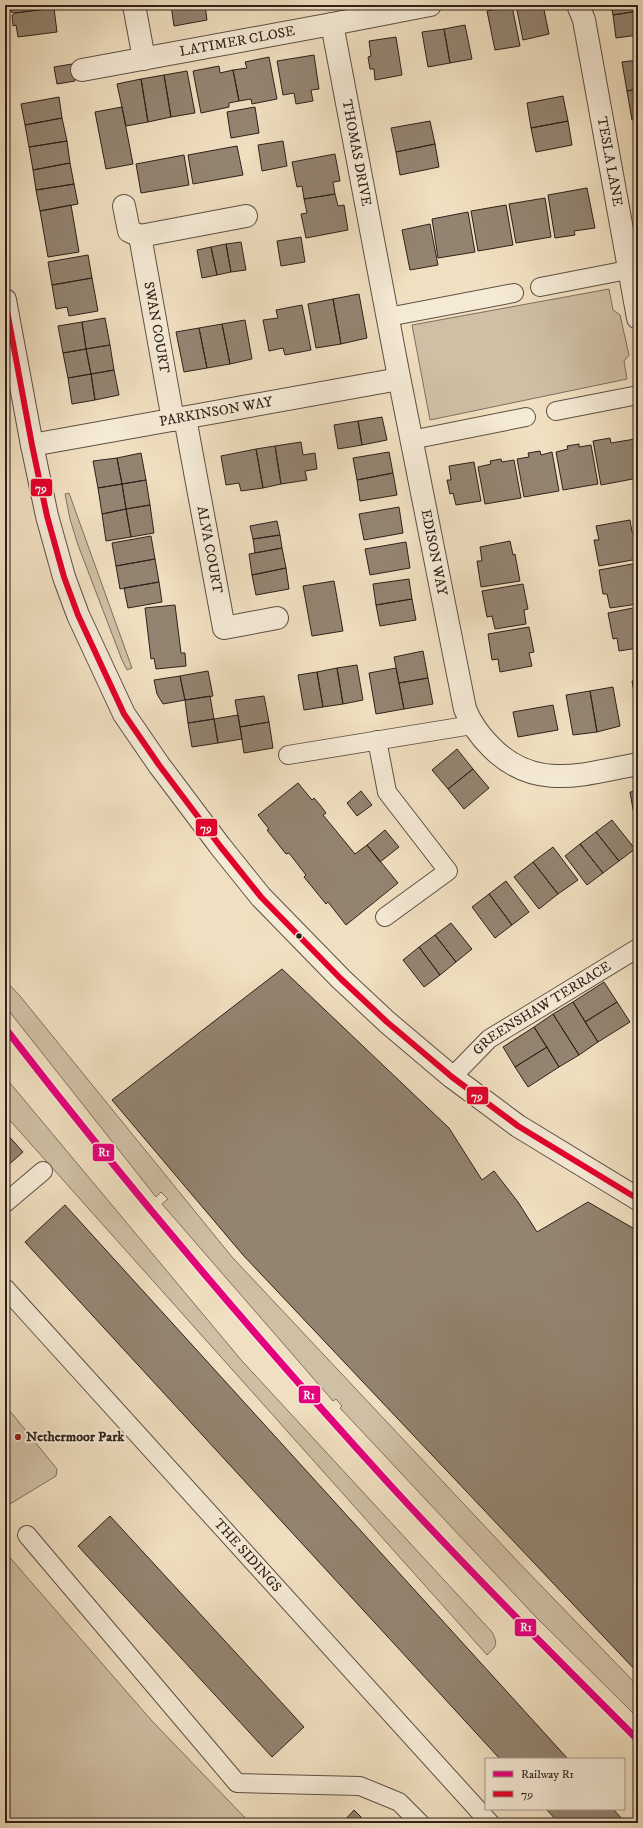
<svg xmlns="http://www.w3.org/2000/svg" width="643" height="1828" viewBox="0 0 643 1828" font-family="'IM FELL DW Pica',serif">
<style>
.green{fill:#cfbfa4;stroke:#7e7060}
.building{fill:#938471;stroke:#2e211b}
.lines{fill:none;stroke-linecap:round;stroke-linejoin:round}
.service-casing{stroke:#5e5044;stroke-width:20}
.minor-casing{stroke:#5e5044;stroke-width:24}
.service{stroke:#f5ead6;stroke-width:18}
.minor{stroke:#f5ead6;stroke-width:22}
.bus-1-casing{stroke:#f5ead6;stroke-width:9}
.bus-1{stroke:#e4002b;stroke-width:6}
.rail-1-casing{stroke:#f5ead6;stroke-width:10}
.rail-1{stroke:#e5007d;stroke-width:7}
.bus-dot{fill:#2e211b;stroke:#f5ead6;stroke-width:1.5}
.poi-dot{fill:#8f2418;stroke:#f5ead6;stroke-width:1.5}
.labels{text-anchor:middle;dominant-baseline:central;stroke-width:4;stroke-linejoin:round;paint-order:stroke}
.street-label{font-size:14px;fill:#2e211b;stroke:#f5ead6}
.poi-label{font-size:14px;font-weight:bold;fill:#2e211b;stroke:#f5ead6;text-anchor:start}
.line-badge{stroke:#f5ead6;stroke-width:1.5}
.badge-label{font-size:11px;text-anchor:middle;font-weight:bold;fill:#fff}
</style>
<rect width="100%" height="100%" fill="#f0dfc0"/>
<filter id="stains"><feTurbulence type="fractalNoise" baseFrequency=".005" numOctaves="4"/><feColorMatrix values="0 0 0 0 .2 0 0 0 0 .09 0 0 0 0 .02 0 0 0 .5 -.17"/></filter>
<radialGradient id="worn" r=".72"><stop offset=".6" stop-color="#630" stop-opacity="0"/><stop offset="1" stop-color="#630" stop-opacity=".3"/></radialGradient>
<path class="green" d="M609 289 613 310 620 315 629 355 624 361 627 379 430 420 412 325Z
M69 493 132 668 127 670 122 660 78 545 70 519 65 494Z
M5 980 20 996 232 1257 523 1567 638 1686V1718L534 1615 340 1408 342 1406 336 1399 333 1401 162 1204 168 1199 161 1192 156 1197 5 1006Z
M5 1077 242 1361 492 1632C498 1644 497 1646 487 1655L5 1115Z
M5 1405 57 1469 56 1476 5 1507Z
M5 1552 152 1721 250 1823H5Z"/>
<path class="building" d="M10 5H54V8L15 13 11 12Z
M171 5H205L207 20 174 26Z
M516 5H543L549 34 523 40Z
M611 5H638V11L613 15Z
M512 6 520 46 495 50 487 11Z
M54 8 57 32 18 37 16 25 13 26 12 15 15 13Z
M638 11V35L616 38 613 15Z
M465 25 472 59 450 63 444 29Z
M444 29 450 63 428 67 422 32Z
M396 37 402 75 375 80 374 69H370L368 57 371 56 369 41Z
M314 55 319 89 311 90 313 101 296 104 294 93 283 95 277 61Z
M269 57 277 99 252 104 251 99 239 101 233 70 247 68 245 62Z
M638 60V89L627 91 622 62Z
M72 64 75 81 57 84 54 67Z
M219 66 220 73 233 70 239 101 229 103V107L201 113 193 71Z
M187 71 195 113 171 117 164 75Z
M164 75 171 117 148 122 141 79Z
M141 79 148 122 126 126 117 84Z
M638 89V119L632 120 627 91Z
M563 96 568 121 531 128 527 103Z
M59 97 62 118 25 125 21 104Z
M122 107 133 164 106 169 95 112Z
M255 107 259 133 231 138 227 112Z
M62 118 67 141 29 147 25 125Z
M430 121 435 144 396 152 391 128Z
M568 121 572 145 536 152 531 128Z
M67 141 70 163 33 170 29 147Z
M283 141 287 166 262 171 258 145Z
M435 144 439 167 400 175 396 152Z
M237 146 243 175 193 184 188 155Z
M335 154 340 181 333 182 335 194 304 199 302 186 297 187 292 162Z
M184 155 189 185 141 193 136 164Z
M70 163 74 184 36 190 33 170Z
M74 184 78 204 40 211 36 190Z
M587 188 595 228 574 231 575 235 555 238 548 195Z
M335 194 338 206 344 205 348 230 306 238 301 214 307 213 304 199Z
M545 198 551 237 516 243 509 204Z
M71 205 79 252 48 257 40 211Z
M506 205 513 245 478 251 471 211Z
M468 212 475 252 438 258 432 219Z
M430 224 438 265 410 270 402 230Z
M301 237 305 262 281 266 277 241Z
M241 242 246 270 231 272 226 244Z
M226 244 231 272 217 275 211 247Z
M211 247 217 275 202 278 197 250Z
M88 255 92 278 52 285 48 262Z
M92 278 98 311 69 316 67 307 56 309 52 285Z
M359 294 367 338 341 344 333 299Z
M333 299 341 344 316 348 308 304Z
M302 305 311 350 285 355 283 348 269 351 263 320 278 318 276 310Z
M105 318 110 345 86 349 82 322Z
M245 320 252 359 230 364 222 324Z
M82 322 86 349 63 353 58 326Z
M222 324 230 364 207 368 199 328Z
M199 328 207 368 184 372 176 332Z
M110 345 114 370 91 374 86 349Z
M86 349 91 374 68 378 63 353Z
M114 370 119 395 95 400 91 374Z
M91 374 95 400 72 404 68 378Z
M382 417 387 440 362 445 358 421Z
M358 421 362 445 338 449 334 425Z
M610 438 611 443 635 439 638 455V478L601 485 593 441Z
M301 442 303 455 315 453 317 469 305 471 307 480 281 484 275 446Z
M579 444V447L591 445 598 484 563 490 556 452 568 449 567 446Z
M275 446 281 484 263 488 256 449Z
M256 449 263 488 241 491 239 483 226 485 221 456Z
M540 451 541 455 552 452 559 491 524 497 517 459 529 457 528 453Z
M389 452 393 473 357 480 353 458Z
M141 453 146 480 122 484 117 458Z
M117 458 122 484 98 488 93 461Z
M501 459 502 462 514 460 521 498 485 504 478 467 491 464 490 461Z
M474 462 481 501 456 505 453 493 450 494 447 480H451L449 466Z
M393 473 397 495 360 501 357 480Z
M146 480 150 505 126 509 122 484Z
M122 484 126 509 102 514 98 488Z
M150 505 154 533 131 537 126 509Z
M399 507 403 533 364 540 359 514Z
M126 509 131 537 106 541 102 514Z
M630 520 632 532 637 531 638 559 599 566 594 540H599L596 526Z
M277 521 280 535 253 539 250 526Z
M280 535 282 548 255 553 253 539Z
M151 536 155 559 116 566 112 543Z
M510 541 513 555 515 554 520 581 481 587 477 561H482L480 547Z
M406 542 410 568 370 575 365 549Z
M282 548 286 568 252 575 249 554Z
M155 559 159 582 120 589 116 566Z
M638 563V604L610 608 607 594H603L599 570Z
M286 568 289 589 256 595 252 575Z
M409 579 412 599 376 605 373 584Z
M334 581 343 631 312 636 303 586Z
M159 582 162 602 128 608 124 588Z
M523 584 528 609 524 610 526 624 495 629 492 616 487 617 482 591Z
M412 599 416 620 380 626 376 605Z
M175 605 181 653H185L186 666 156 669 154 658 151 659 145 608Z
M638 607V648L619 651 617 638 613 639 608 613Z
M529 627 534 652 529 653 532 666 500 672 498 659 492 660 488 634Z
M423 651 428 678 399 683 394 657Z
M357 665 363 700 343 704 337 668Z
M337 668 343 704 323 707 317 672Z
M396 668 404 709 376 714 369 673Z
M208 671 213 696 185 700 180 676Z
M317 672 323 707 304 710 298 675Z
M180 676 185 700 163 704 157 694 154 680Z
M428 678 433 704 404 709 399 683Z
M638 680V714L632 681Z
M613 687 620 726 597 732 590 691Z
M590 691 597 732 573 735 566 695Z
M210 696 214 719 188 723 185 700Z
M264 696 269 722 240 727 235 700Z
M553 705 558 730 518 737 513 712Z
M238 715 242 739 218 743 214 719Z
M214 719 218 743 192 747 188 723Z
M269 722 273 748 244 753 240 727Z
M457 749 473 769 448 789 432 770Z
M473 769 489 788 464 809 448 789Z
M298 783 312 800 314 798 320 805 326 813 323 815 355 854 367 845 398 883 346 925 328 902 326 904 304 877 306 875 289 853 286 854 267 830 269 829 258 815Z
M361 791 372 805 357 816 347 803Z
M638 791V832H637L630 792Z
M612 820 635 849 619 861 596 832Z
M385 830 399 847 380 862 367 845Z
M596 832 619 861 603 873 580 844Z
M580 844 603 873 587 885 565 856Z
M553 847 578 880 558 894 533 862Z
M533 862 558 894 539 909 514 877Z
M506 881 529 912 512 925 489 894Z
M489 894 512 925 495 938 472 907Z
M451 923 472 949 456 962 435 935Z
M435 935 456 962 440 975 419 947Z
M419 947 440 975 424 987 403 960Z
M282 969 449 1128 482 1180 494 1171 518 1202 537 1232 588 1202 638 1231V1673L243 1255 112 1100Z
M604 982 617 1002 585 1022 573 1002Z
M573 1002 598 1042 579 1055 553 1014Z
M617 1002 630 1022 598 1042 585 1022Z
M553 1014 579 1055 559 1067 534 1027Z
M534 1027 547 1047 515 1067 503 1047Z
M547 1047 559 1067 528 1087 515 1067Z
M5 1132 23 1152 5 1168Z
M65 1205 568 1759H500L25 1242Z
M110 1516 304 1727 272 1757 78 1546Z
M546 1809H613L623 1820 620 1823H559Z
M354 1810 367 1823H342Z"/>
<g class="lines">
<defs>
<g id="service">
<path d="M540 287 638 268"/>
<path d="M388 317 514 293"/>
<path d="M556 411 638 395"/>
<path d="M411 440 526 417"/>
<path d="M377 740 387 792 448 871 385 917"/>
<path d="M288 755 472 725"/>
<path id="s1" d="M452 1077 489 1039 638 948"/>
<path d="M5 1203 43 1171"/>
<path id="s2" d="M5 1288 490 1823"/>
<path d="M27 1535 237 1783 360 1786 399 1802 420 1823"/>
</g>
<g id="minor">
<path d="M134 5 144 59"/>
<path id="s3" d="M430 5 332 24 398 372 465 709C471 724 479 735 491 747 535 792 584 774 638 764"/>
<path id="s4" d="M578 5 584 20 638 318"/>
<path id="s5" d="M82 70 332 24"/>
<path d="M124 206 129 231 140 236 246 216"/>
<path id="s6" d="M140 236 173 420"/>
<path d="M5 300 32 445 47 516 64 577 78 615 124 714 159 765 220 846 261 897 341 979 387 1022 452 1077 518 1126 638 1199"/>
<path id="s7" d="M185 418 224 628 277 618"/>
<path id="s8" d="M32 445 399 379"/>
</g>
</defs>
<use href="#service" class="service-casing"/>
<use href="#minor" class="minor-casing"/>
<use href="#service" class="service"/>
<use href="#minor" class="minor"/>
<defs>
<path id="bus-1" d="M5 300 32 445 47 516 64 577 78 615 124 714 159 765 220 846 261 897 341 979 387 1022 452 1077 518 1126 638 1199"/>
</defs>
<use href="#bus-1" class="bus-1-casing"/>
<use href="#bus-1" class="bus-1"/>
<defs>
<path id="rail-1" d="M5 1028C127 1186 257 1339 391 1486 471 1573 555 1657 638 1740"/>
</defs>
<use href="#rail-1" class="rail-1-casing"/>
<use href="#rail-1" class="rail-1"/>
</g>
<circle class="bus-dot" cx="299" cy="936" r="3.5"/>
<circle class="poi-dot" cx="18" cy="1437" r="4"/>
<g class="labels">
<g class="street-label">
<text stroke="none"><textPath href="#s5" startOffset="158">LATIMER CLOSE</textPath></text>
<text stroke="none"><textPath href="#s3" startOffset="231">THOMAS DRIVE</textPath></text>
<text stroke="none"><textPath href="#s4" startOffset="160">TESLA LANE</textPath></text>
<text stroke="none"><textPath href="#s6" startOffset="93">SWAN COURT</textPath></text>
<text stroke="none"><textPath href="#s8" startOffset="187">PARKINSON WAY</textPath></text>
<text stroke="none"><textPath href="#s7" startOffset="134">ALVA COURT</textPath></text>
<text stroke="none"><textPath href="#s3" startOffset="638">EDISON WAY</textPath></text>
<text stroke="none"><textPath href="#s1" startOffset="114">GREENSHAW TERRACE</textPath></text>
<text stroke="none"><textPath href="#s2" startOffset="361">THE SIDINGS</textPath></text>
</g>
<g class="poi-label">
<text x="26" y="1437">Nethermoor Park</text>
</g>
</g>
<g class="line-badge">
<rect x="30" y="478" width="23" height="19" rx="4" fill="#e4002b"/>
<rect x="195" y="818" width="23" height="19" rx="4" fill="#e4002b"/>
<rect x="466" y="1086" width="23" height="19" rx="4" fill="#e4002b"/>
<rect x="92" y="1143" width="23" height="19" rx="4" fill="#e5007d"/>
<rect x="298" y="1385" width="23" height="19" rx="4" fill="#e5007d"/>
<rect x="514" y="1618" width="23" height="19" rx="4" fill="#e5007d"/>
</g>
<g class="badge-label">
<text x="41" y="492">79</text>
<text x="206" y="832">79</text>
<text x="477" y="1100">79</text>
<text x="104" y="1156">R1</text>
<text x="309" y="1399">R1</text>
<text x="526" y="1631">R1</text>
</g>
<rect width="643" height="1828" fill="none" stroke="#f0dfc0" stroke-width="20"/>
<rect x="6" y="6" width="631" height="1816" fill="none" stroke="#2e211b" stroke-width="2"/>
<rect x="10" y="10" width="623" height="1808" fill="none" stroke="#2e211b"/>
<rect x="485" y="1758" width="140" height="52" fill="#f5ead6" stroke="#a59a8b"/>
<rect x="493" y="1771" width="20" height="6" fill="#e5007d" stroke="#a59a8b"/>
<text x="521" y="1778" font-size="12" fill="#2e211b">Railway R1</text>
<rect x="493" y="1791" width="20" height="6" fill="#e4002b" stroke="#a59a8b"/>
<text x="521" y="1798" font-size="12" fill="#2e211b">79</text>
<rect width="100%" height="100%" filter="url(#stains)"/>
<rect width="100%" height="100%" fill="url(#worn)"/>
</svg>
